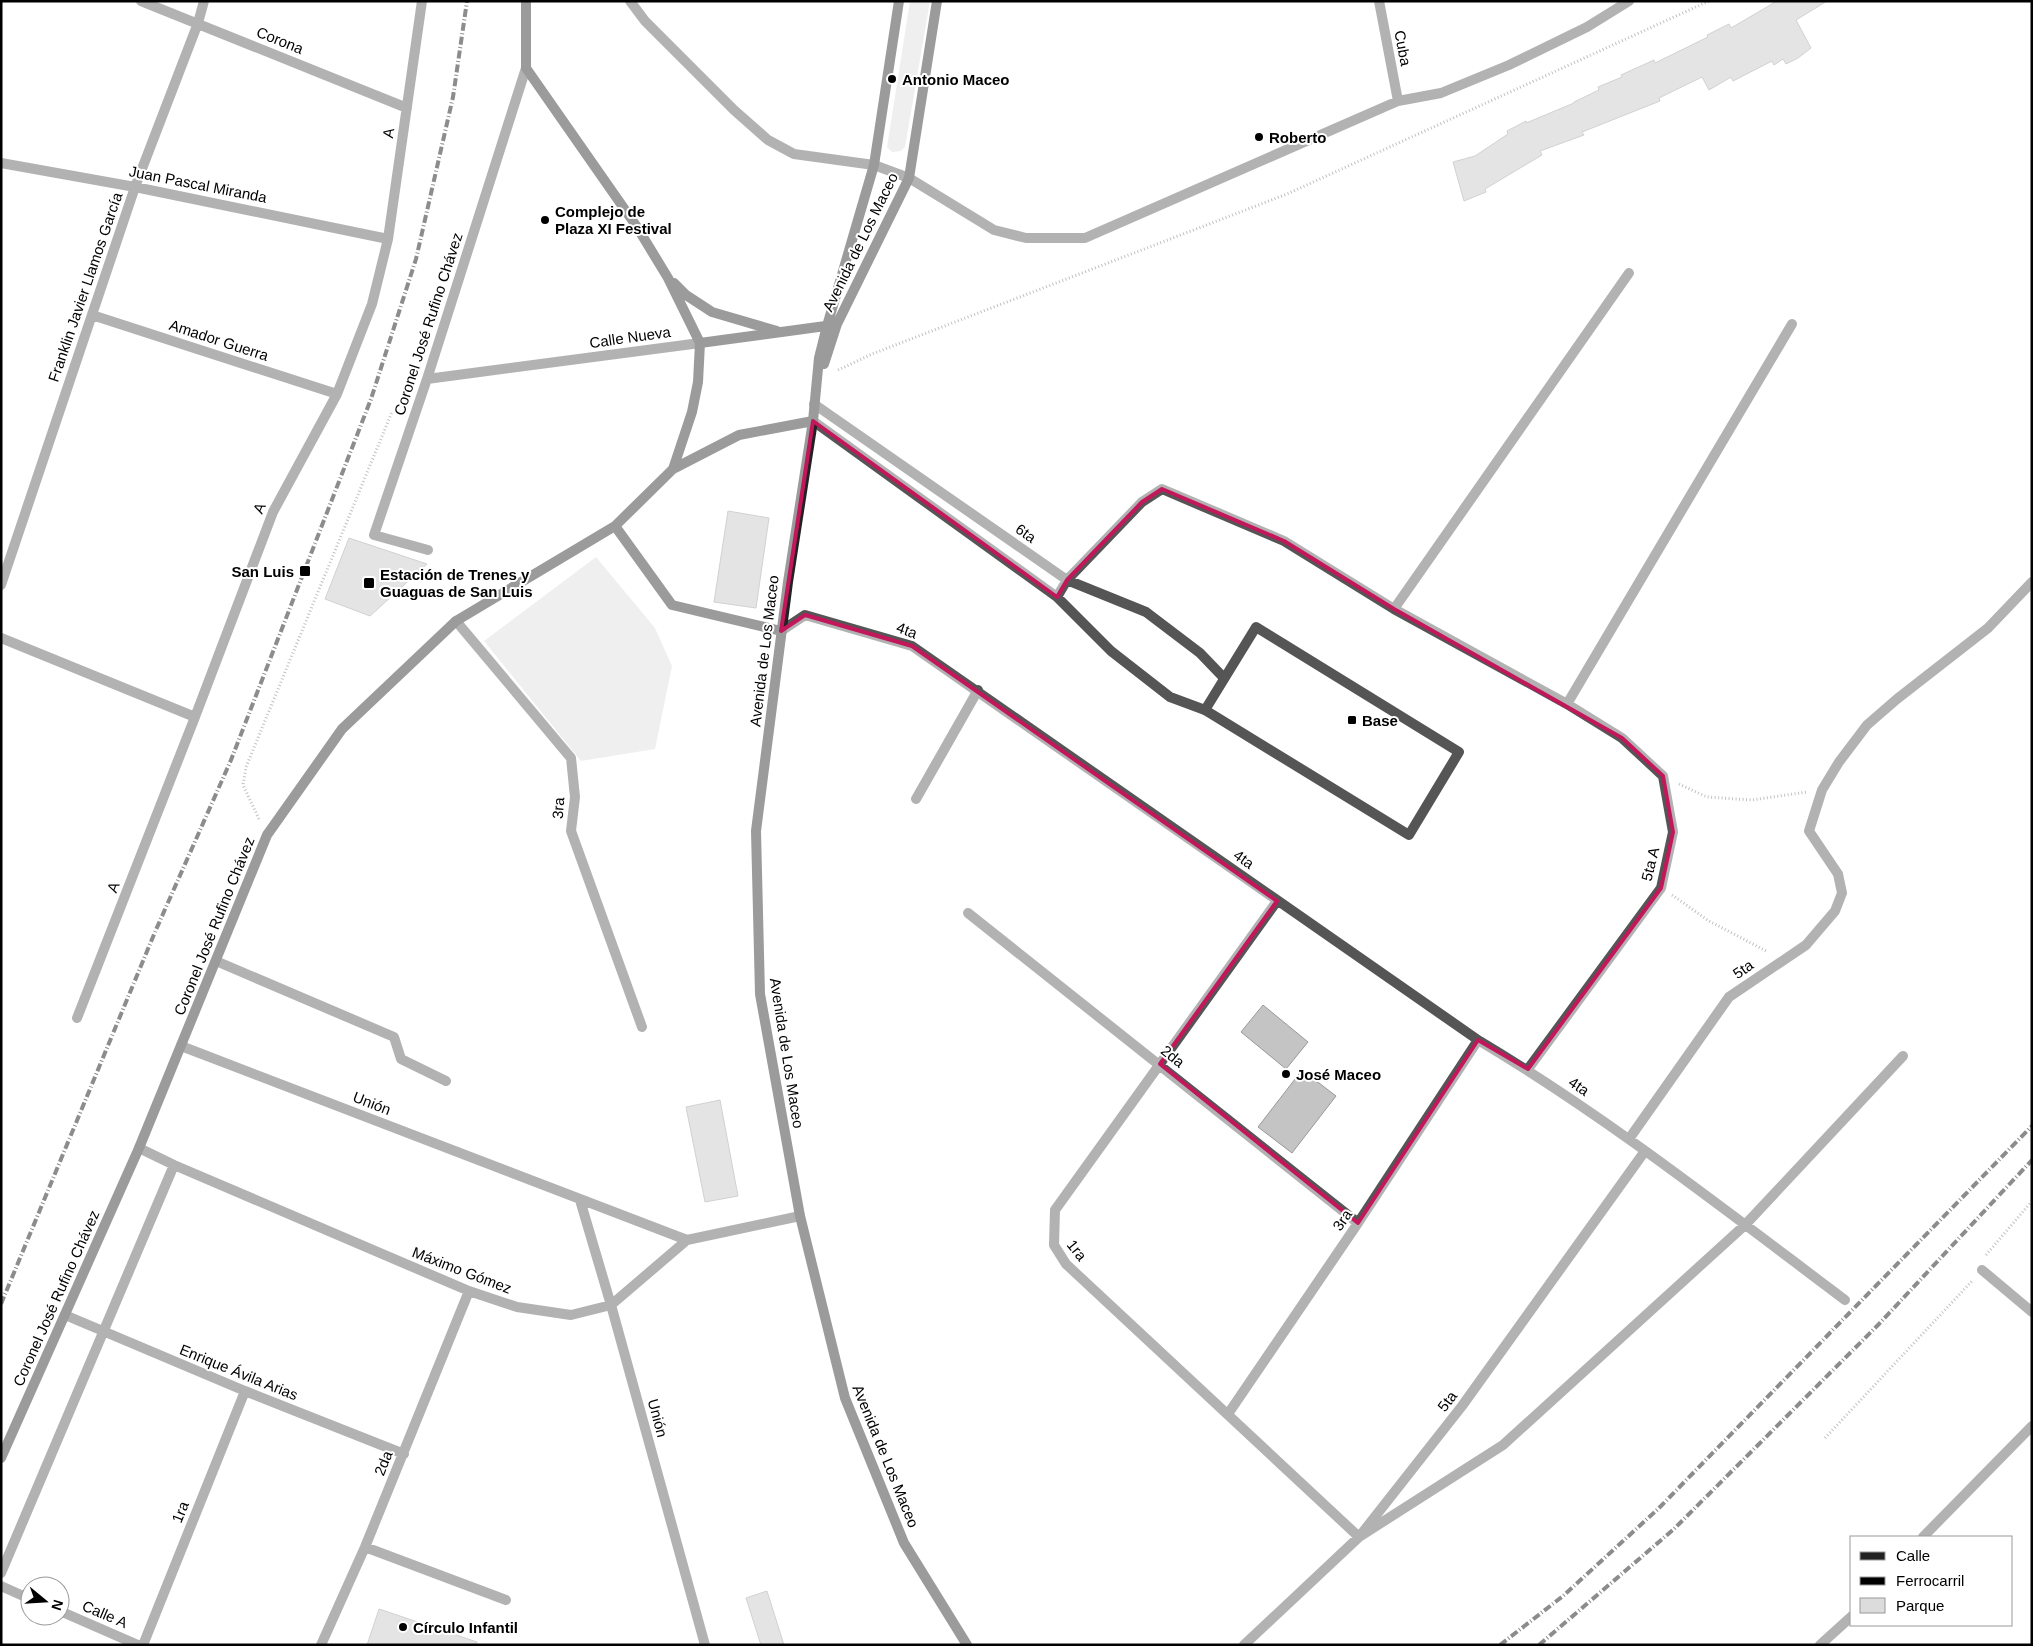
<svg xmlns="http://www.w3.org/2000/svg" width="2033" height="1646" viewBox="0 0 2033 1646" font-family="Arial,sans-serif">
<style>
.green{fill:#dcdcdc}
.building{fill:#c4c4c4;stroke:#999}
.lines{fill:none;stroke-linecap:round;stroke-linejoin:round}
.path{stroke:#777;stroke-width:3;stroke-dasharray:1 2.5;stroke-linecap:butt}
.lane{stroke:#555;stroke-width:10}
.street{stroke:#555;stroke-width:10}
.secondary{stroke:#222;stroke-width:10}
.rail{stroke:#000;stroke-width:4;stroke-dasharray:8 2.5 1 2.5;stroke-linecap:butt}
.marked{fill:none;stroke:#c2185b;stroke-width:4;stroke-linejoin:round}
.poi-dot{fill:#000;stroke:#fff;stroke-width:2}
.labels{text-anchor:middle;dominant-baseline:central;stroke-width:4;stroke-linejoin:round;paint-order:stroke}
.street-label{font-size:15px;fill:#000;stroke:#fff}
.poi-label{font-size:15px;font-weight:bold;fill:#000;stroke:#fff;text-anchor:start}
</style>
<rect width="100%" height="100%" fill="#fff"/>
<path class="green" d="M910 1H930L905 147 901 151 892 152 887 147Z
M596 557 655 628 672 666 655 749 581 761 484 641Z"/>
<path class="building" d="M1777 1H1827L1796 20 1811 48 1798 58 1786 64 1783 59 1774 65 1772 61 1733 81 1731 77 1709 90 1702 77 1659 98 1660 101 1582 132 1584 135 1540 151 1542 155 1485 189 1486 192 1464 201 1453 162 1475 156 1508 134 1507 131 1526 121V123L1574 103V102L1599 90 1598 87 1622 77 1621 75 1654 60 1655 63 1708 37 1707 35 1729 24 1731 28Z
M728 511 769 518 756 608 714 602Z
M349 538 427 564 370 616 325 599Z
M1263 1005 1308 1042 1286 1069 1241 1032Z
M1302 1070 1336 1096 1292 1153 1258 1127Z
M720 1100 738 1196 705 1202 686 1107Z
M767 1591 784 1645H761L746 1598Z
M379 1609 477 1642 476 1645H367Z"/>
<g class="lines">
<path class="path" d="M838 370 872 354 1287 194 1709 1
M1679 784 1707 797 1752 800 1807 792
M259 819 243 785 246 767 392 412
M1672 895 1709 921 1768 952
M1986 1255 2032 1201
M1825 1438 1973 1280"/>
<path class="lane" d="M1256 627 1459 752 1409 835 1205 710Z
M916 799 978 690
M216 961 394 1037 401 1059 446 1081"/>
<path class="street" d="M141 1 407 108
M630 1 645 21 734 110 768 140 794 154 874 165 909 178 994 230 1026 238H1085L1398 101 1441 93 1509 65 1587 27 1629 1
M1379 1 1398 101
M1 163 135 187 388 239
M92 315 337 394
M427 379 700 343
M814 404 1067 580 1146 612 1200 653 1224 678
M813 421 1057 597 1111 651 1170 697 1205 710
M428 550 374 535 427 379 526 68
M1 585 135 187 198 23 204 1
M1057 597 1067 580 1142 502 1162 489 1284 541 1394 609 1567 704 1622 738 1663 776 1673 832 1661 888 1528 1069
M1394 609 1629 273
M456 621 571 758 575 797 571 831 642 1027
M781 631 805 615 912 646 1478 1040C1607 1117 1725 1210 1845 1300
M1 638 195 717
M1567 704 1792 324
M1277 901 1055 1210 1054 1245 1066 1264 1359 1537 1503 1445 1745 1225 1903 1056
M968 913 1358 1223
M77 1018 195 717 273 512 337 394 372 304 388 239 422 1
M181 1046 687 1240
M1629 1139 1729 997 1806 945 1835 911 1842 893 1838 874 1809 831 1822 790 1839 762 1867 725 1897 699 1988 628 2032 582
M139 1148 174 1165 469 1291 517 1307 571 1315 611 1305 687 1240 800 1216
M580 1200 611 1305 705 1645
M1982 1270 2032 1312
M65 1315 245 1391 404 1454
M1228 1414 1358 1223 1478 1040
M1923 1537 2032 1426
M365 1547 506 1600
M1 1573 174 1165
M1 1586 30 1599
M60 1611 138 1645
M143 1645 245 1391
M321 1645 365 1547 469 1291
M1244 1645 1359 1537 1462 1406 1645 1151
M1820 1645 1852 1616"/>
<path class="secondary" d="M899 1 874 165 827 326 819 358 813 421 788 582 756 831 760 994 800 1216 845 1398 904 1543 967 1645
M674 283 686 295 712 312 777 331
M700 343 833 325
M824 364 837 324 909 178 937 1
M673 469 739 435 813 421
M615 526 672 605 781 631
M1 1458 139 1148 267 835 342 729 456 621 615 526 673 469 692 412 698 382 700 343 668 278 637 227 526 68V1"/>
<path class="rail" d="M1 1304 155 932 231 760 371 399 416 259 453 97 467 1
M1500 1645 1563 1596 1658 1509 2032 1126
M1539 1645 1674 1529 1879 1324 2032 1160"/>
</g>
<path d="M0 0H2033V1646H0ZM813 421 1057 597 1067 580 1142 502 1162 489 1284 541 1394 609 1622 738 1663 776 1673 832 1661 888 1528 1069 1478 1040 1358 1223 1160 1064 1277 901 912 646 805 615 781 631Z" fill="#fff" fill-opacity=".55" fill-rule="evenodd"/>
<path class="marked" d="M813 421 1057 597 1067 580 1142 502 1162 489 1284 541 1394 609 1622 738 1663 776 1673 832 1661 888 1528 1069 1478 1040 1358 1223 1160 1064 1277 901 912 646 805 615 781 631Z"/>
<g class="poi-dot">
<circle cx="892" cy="79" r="5"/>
<circle cx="1259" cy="137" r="5"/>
<circle cx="545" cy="220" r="5"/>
<rect x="299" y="565" width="12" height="12" rx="2.5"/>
<rect x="363" y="577" width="12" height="12" rx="2.5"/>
<rect x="1347" y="715" width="10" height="10" rx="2.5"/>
<circle cx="1286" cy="1074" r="5"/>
<circle cx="403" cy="1627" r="5"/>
</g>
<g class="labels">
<g class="street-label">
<text transform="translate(280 40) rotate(22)">Corona</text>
<text transform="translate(1403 48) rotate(79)">Cuba</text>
<text transform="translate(388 133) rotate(-81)">A</text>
<text transform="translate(198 184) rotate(11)">Juan Pascal Miranda</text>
<text transform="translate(860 242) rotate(-64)">Avenida de Los Maceo</text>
<text transform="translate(85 287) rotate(-71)">Franklin Javier Llamos García</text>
<text transform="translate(428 324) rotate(-72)">Coronel José Rufino Chávez</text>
<text transform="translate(630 337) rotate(-8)">Calle Nueva</text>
<text transform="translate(219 340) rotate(18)">Amador Guerra</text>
<text transform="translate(259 508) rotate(-66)">A</text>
<text transform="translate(1026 533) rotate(35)">6ta</text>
<text transform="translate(907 630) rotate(20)">4ta</text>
<text transform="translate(764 651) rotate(-83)">Avenida de Los Maceo</text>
<text transform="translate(558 808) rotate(-86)">3ra</text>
<text transform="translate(1244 859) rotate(35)">4ta</text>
<text transform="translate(1650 864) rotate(-76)">5ta A</text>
<text transform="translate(113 887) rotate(-69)">A</text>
<text transform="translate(214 926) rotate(-68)">Coronel José Rufino Chávez</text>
<text transform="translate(1743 969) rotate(-35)">5ta</text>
<text transform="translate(787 1053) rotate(81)">Avenida de Los Maceo</text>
<text transform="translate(1173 1056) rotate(39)">2da</text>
<text transform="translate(1579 1086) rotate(34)">4ta</text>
<text transform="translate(372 1103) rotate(21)">Unión</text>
<text transform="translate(1342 1220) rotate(-56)">3ra</text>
<text transform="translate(1077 1250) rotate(51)">1ra</text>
<text transform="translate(462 1270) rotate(21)">Máximo Gómez</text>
<text transform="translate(56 1298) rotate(-66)">Coronel José Rufino Chávez</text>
<text transform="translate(239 1372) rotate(22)">Enrique Ávila Arias</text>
<text transform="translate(1447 1401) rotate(-53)">5ta</text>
<text transform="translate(658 1418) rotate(75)">Unión</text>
<text transform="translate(886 1456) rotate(68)">Avenida de Los Maceo</text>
<text transform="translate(383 1463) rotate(-68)">2da</text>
<text transform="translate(180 1512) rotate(-68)">1ra</text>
<text transform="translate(105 1614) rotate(23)">Calle A</text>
</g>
<g class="poi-label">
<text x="902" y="79">Antonio Maceo</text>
<text x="1269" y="137">Roberto</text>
<text x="555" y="211">Complejo de<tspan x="555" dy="17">Plaza XI Festival</tspan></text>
<text x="294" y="571" text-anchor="end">San Luis</text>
<text x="380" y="574">Estación de Trenes y<tspan x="380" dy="17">Guaguas de San Luis</tspan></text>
<text x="1362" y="720">Base</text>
<text x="1296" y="1074">José Maceo</text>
<text x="413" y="1627">Círculo Infantil</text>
</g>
</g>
<rect width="2033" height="1646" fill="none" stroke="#000000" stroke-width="5"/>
<rect x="1850" y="1536" width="162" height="90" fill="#ffffff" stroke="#999999"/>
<rect x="1860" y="1552" width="25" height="8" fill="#222222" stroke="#999999"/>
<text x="1896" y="1561" font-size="15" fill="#000000">Calle</text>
<rect x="1860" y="1577" width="25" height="8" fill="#000000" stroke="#999999"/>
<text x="1896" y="1586" font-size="15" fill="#000000">Ferrocarril</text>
<rect x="1860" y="1598" width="25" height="15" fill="#dcdcdc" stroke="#999999"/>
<text x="1896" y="1611" font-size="15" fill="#000000">Parque</text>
<g transform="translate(45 1601) rotate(108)"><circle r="24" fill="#ffffff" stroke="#999999"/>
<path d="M0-4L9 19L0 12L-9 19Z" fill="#000000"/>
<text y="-8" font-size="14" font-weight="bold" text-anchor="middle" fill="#000000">N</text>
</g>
</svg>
